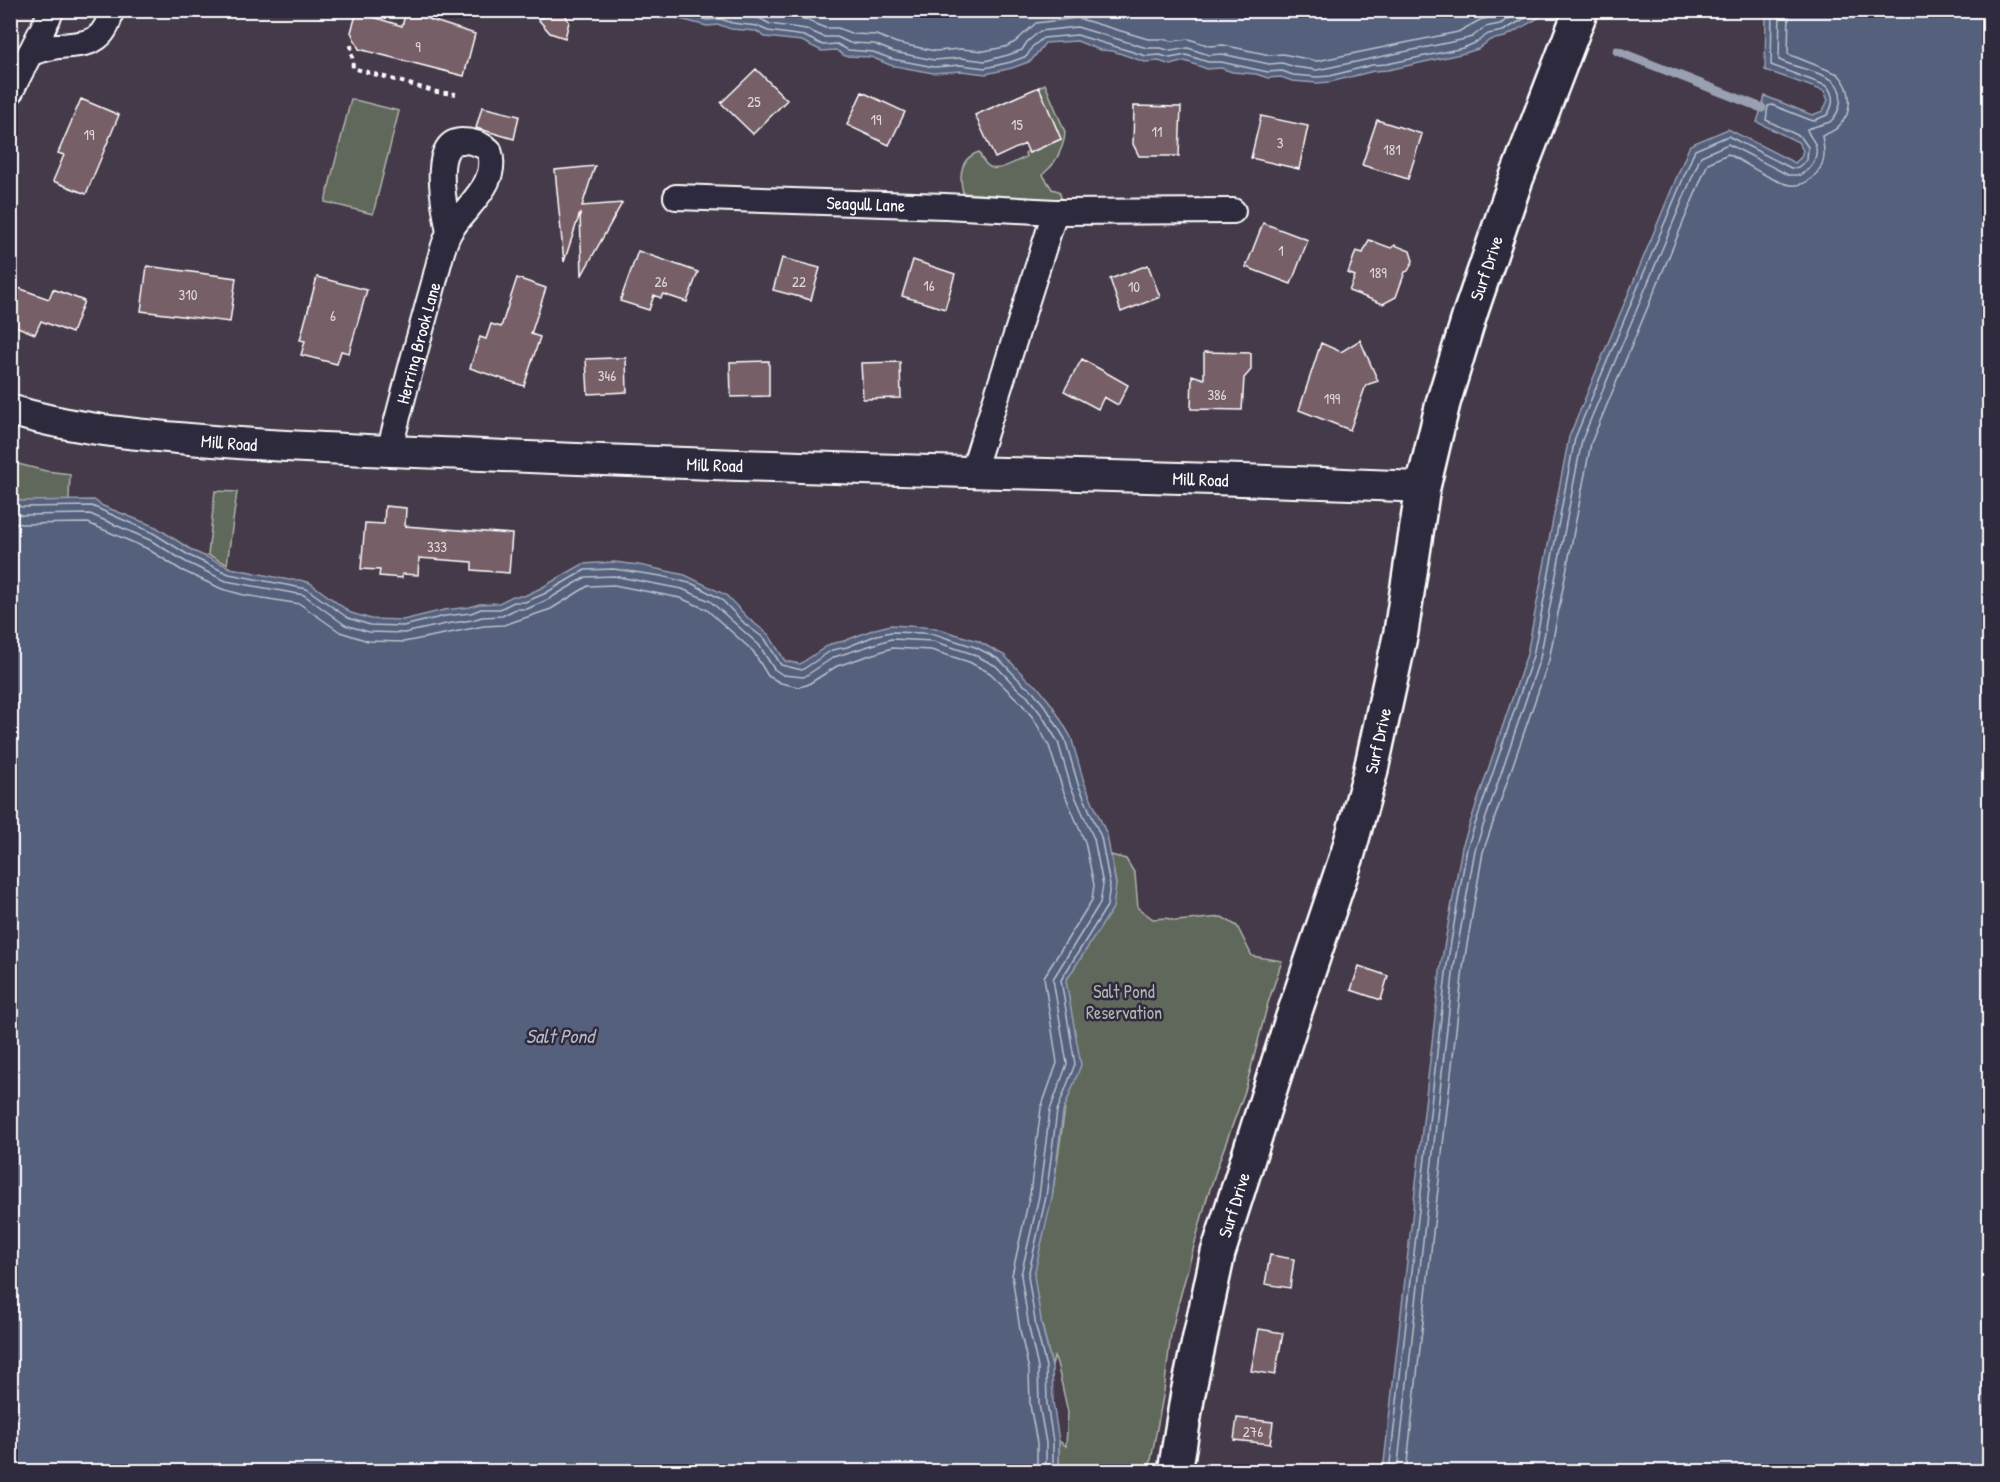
<svg xmlns="http://www.w3.org/2000/svg" width="2000" height="1482" viewBox="0 0 2000 1482" font-family="'Patrick Hand',sans-serif">
<style>
.green{fill:#61685b;stroke:#b0b4ad;stroke-width:1.5}
.water{fill:#54617d;stroke:#98a0b1;stroke-width:1.5}
.lines{fill:none;stroke-linecap:round;stroke-linejoin:round}
.shore{stroke:#bbc0cb;stroke-width:1.5}
.stream{stroke:#98a0b1;stroke-width:9}
.building{fill:#775f68;stroke:#fff;stroke-width:1.5}
.minor-casing{stroke:#fff;stroke-width:28}
.tertiary-casing{stroke:#fff;stroke-width:34}
.secondary-casing{stroke:#fff;stroke-width:38}
.path{stroke:#fff;stroke-width:4;stroke-dasharray:4.5 4.5;stroke-linecap:butt}
.minor{stroke:#2f2a3d;stroke-width:24}
.tertiary{stroke:#2f2a3d;stroke-width:30}
.secondary{stroke:#2f2a3d;stroke-width:33}
.labels{text-anchor:middle;dominant-baseline:central;stroke-width:5;stroke-linejoin:round;paint-order:stroke}
.number-label{font-size:15px;fill:#ddd7d9}
.street-label{font-size:18px;fill:#fff;stroke:#2f2a3d}
.park-label{font-size:18px;fill:#b0b4ad;stroke:#2f2a3d}
.water-label{font-size:20px;font-style:italic;fill:#b2b8c4;stroke:#2f2a3d}
</style>
<rect width="100%" height="100%" fill="#453a4a"/>
<filter id="ink" filterUnits="userSpaceOnUse"><feTurbulence type="fractalNoise" baseFrequency=".0167" numOctaves="2"/><feDisplacementMap in="SourceGraphic" scale="12" xChannelSelector="R" yChannelSelector="G"/><feConvolveMatrix kernelMatrix="1 2 1 2 8 2 1 2 1" color-interpolation-filters="sRGB"/></filter>
<g filter="url(#ink)">
<path class="green" d="M1045 84 1065 132C1065 143 1059 155 1053 164 1050 169 1046 170 1043 175L1052 189 1059 191 1062 200 963 193C959 176 960 158 979 152 990 180 1005 166 1026 157L1025 153 1028 151 1029 153 1061 139 1039 87Z
M351 99 399 111 373 214 325 202Z
M10 462 46 471 70 474 68 521 11 515Z
M215 491 237 492 227 564 208 555Z
M1111 855 1126 859 1135 874 1138 908 1153 919 1166 918 1176 921 1222 917 1237 926 1252 956 1282 961 1268 1003 1245 1091 1220 1159 1207 1198 1178 1305 1171 1334 1164 1391 1149 1471H1059V1441L1066 1446 1068 1412 1057 1363 1054 1357 1052 1367 1042 1325 1034 1312 1033 1257 1052 1198 1065 1108 1057 974 1116 885Z"/>
<path class="water" d="M1539 10 1540 17 1505 37 1490 40 1478 49 1465 53 1388 70 1374 71 1330 82 1317 83 1292 81 1281 77 1268 78 1256 74 1232 72 1221 68 1207 69 1185 61 1170 65 1159 61 1145 62 1113 51 1100 50 1077 41 1045 43 1031 61 1012 68 986 74 961 71 933 73 890 65 871 57 845 56 836 50 822 51 802 41 765 37 756 31 731 29 720 25 707 26 672 17 659 18 642 11Z
M1766 11H1989V1471H1383L1441 964 1462 847 1527 654 1569 437 1690 145 1728 129 1795 163 1801 157 1803 150 1798 142 1757 122 1765 96 1812 115 1823 111 1828 100 1824 91 1765 70Z
M10 498 22 501 94 500 103 506 156 527 193 551 231 568 289 580H300L310 583 351 613 371 619 403 620 444 610 470 607 479 604 499 603 513 596H524L541 588 583 564 614 562 639 565 685 575 726 595 749 619 769 635 785 661 800 664 830 644 844 641 875 629 891 625 923 627 935 628 978 641 994 650 1004 655 1028 680 1037 686 1052 705 1071 737 1084 782 1107 835 1116 885 1113 908 1066 981 1081 1065 1063 1112 1052 1198 1034 1275 1042 1326 1052 1367 1053 1402 1059 1441V1471H11Z"/>
<g class="lines">
<path class="shore" d="M654 10 673 11 707 20 721 19 732 23 757 26 768 31 804 36 823 45 837 44 848 50 873 52 892 59 934 67 961 65 985 68 1011 62 1027 56 1032 47 1043 38 1077 35 1146 56 1160 55 1170 58 1186 55 1208 62H1221L1268 72 1282 71 1293 75 1317 77 1330 76 1372 65 1387 64 1463 48 1475 43 1488 34 1503 31 1532 14 1534 10
M703 10 759 18 770 24 806 29 824 37H837L850 43 874 44 894 52 934 60 961 58 985 61 1008 55 1022 50 1027 42 1040 31 1077 27 1147 48H1161L1171 51 1188 48 1209 55 1222 54 1269 64 1282 63 1295 67 1317 70 1461 40 1472 37 1485 27 1500 24 1523 10
M764 10 773 15 808 20 825 28H838L853 34 876 35 897 43 935 51 961 49 984 51 1005 47 1015 42 1036 23 1077 18 1148 39H1161L1172 41 1189 39 1210 46 1223 45 1270 55 1283 54 1317 61 1458 32 1480 20 1497 16 1505 10
M10 504 22 507 92 506 153 533 190 556 229 574 307 589 348 618 370 625 403 626 445 616 471 613 481 609H500L514 602H525L544 594 585 570 614 569 661 576 693 584 721 599 745 624 765 639 781 665 802 670 832 650 847 647 877 635 891 632 923 633 934 634 975 647 991 655 1000 660 1024 685 1033 691 1047 709 1065 739 1078 784 1101 837 1110 885 1107 906 1061 980 1075 1064 1057 1111 1046 1197 1028 1276 1036 1327 1046 1367 1047 1403 1053 1442V1472
M10 512 22 515 90 514 150 540 186 562 226 581 304 595 345 625 369 632 404 633 446 624 472 620 482 617 502 616 516 609H527L547 600 586 577 614 576 682 589 710 601 759 645 774 669 783 675 804 677 834 657 891 639 933 641 973 654 996 666 1019 690 1027 696 1041 714 1058 742 1071 787 1094 839 1103 885 1100 903 1053 979 1067 1064 1050 1110 1039 1196 1021 1275 1029 1328 1038 1368 1039 1404 1046 1443V1472
M10 521 21 524 88 523 146 548 181 570 222 589 244 595 300 604 340 632 368 641 404 642 484 626 504 625 551 609 588 586 614 585 680 598 706 609 753 651 768 676 781 683 798 687 807 685 837 666 892 648 931 650 969 662 990 673 1021 703 1034 719 1049 746 1063 790 1085 842 1094 885 1092 900 1044 977 1057 1063 1041 1108 1030 1194 1012 1275 1020 1330 1029 1370 1030 1405 1037 1443V1472
M1389 1472 1447 965 1467 848 1533 656 1575 438 1695 150 1728 136 1791 168H1797L1807 160 1808 147 1801 137 1766 120 1768 106 1772 105 1813 121 1827 115C1834 105 1835 96 1827 86L1771 65 1772 10
M1397 1472 1454 966 1475 850 1540 658 1582 440 1701 156 1728 144 1788 175H1800C1811 169 1821 155 1814 142 1811 137 1808 134 1807 129L1830 122C1841 112 1846 91 1832 80 1817 70 1795 68 1779 60L1780 10
M1406 1472 1463 968 1483 852 1549 660 1591 443 1708 163 1728 154C1744 162 1774 183 1791 185 1799 186 1806 183 1812 178 1827 165 1825 152 1822 136 1828 133 1835 131 1839 126 1854 111 1852 88 1838 74L1788 54 1789 10"/>
<path class="stream" d="M1617 51 1762 108"/>
</g>
<path class="building" d="M357 12 402 26 406 12 475 34 464 76 359 49 351 32Z
M556 12 565 14 569 22 565 38 550 33 538 19Z
M756 69 787 100 753 134 721 103Z
M1039 87 1061 139 1029 153 1025 144 995 158 975 115Z
M862 92 905 112 889 145 847 125Z
M81 99 119 115 86 194 53 181 64 155 58 153Z
M1134 106 1181 107 1179 156H1139L1133 144Z
M482 107 519 116 514 139 476 128Z
M1261 116 1308 126 1299 169 1251 158Z
M1377 120 1422 134 1408 179 1362 165Z
M595 166 582 206 622 203 582 275 580 213 564 262 555 170Z
M1263 223 1308 240 1291 284 1246 267Z
M1369 240 1391 248 1395 245 1410 251 1413 261 1408 271 1405 272 1396 297 1383 304 1349 291 1355 276 1348 273 1356 251 1363 253Z
M638 251 698 272 687 302 663 294 661 298 654 295 649 310 620 301Z
M782 258 820 268 811 300 773 290Z
M913 260 955 274 945 309 902 296Z
M1148 265 1160 297 1121 312 1110 279Z
M147 266 236 278 230 322 141 311Z
M317 277 367 290 349 353 341 351 337 364 301 355 305 341 300 340Z
M517 278 546 288 531 334 540 337 524 386 470 368 480 337 486 339 491 324 501 327Z
M10 285 49 299 53 289 84 301 72 333 41 321 35 334 10 324Z
M1360 340 1378 381 1366 385 1350 430 1299 410 1321 343 1341 352Z
M1204 352 1251 353V370L1244 378 1242 410 1191 409 1192 375 1204 379Z
M615 358H626L627 392 588 394 586 359Z
M1082 359 1128 385 1118 405 1104 397 1098 409 1064 391Z
M769 361V396L731 397 730 362Z
M900 362 901 398 863 399 861 363Z
M385 506 406 508 405 526 512 534 509 573 472 570V562L419 558 418 575 402 574V578L379 576 380 570 361 569 365 523 384 524Z
M1359 966 1388 976 1381 1000 1351 990Z
M1270 1255 1294 1259 1290 1288 1265 1284Z
M1259 1329 1283 1333 1275 1375 1251 1371Z
M1237 1418 1273 1422 1270 1444 1234 1440Z"/>
<g class="lines">
<defs>
<g id="minor">
<path d="M30 53C39 51 49 47 58 46 86 44 106 44 111 10"/>
<path d="M10 93 52 10"/>
<path id="s1" d="M676 197 945 206 1055 212 1233 211"/>
<path id="s2" d="M389 451C403 397 417 344 432 290 437 273 441 248 449 233 464 206 501 184 489 150 481 144 473 141 463 141 428 140 446 212 449 233"/>
<path d="M973 471 1055 212"/>
</g>
<g id="tertiary">
<path id="s3" d="M10 410C66 427 121 433 178 438 273 447 368 450 463 454 782 470 1103 473 1423 487"/>
</g>
<g id="secondary">
<path id="s4" d="M1175 1472 1188 1393 1218 1253 1291 1023 1348 853 1370 774 1401 632 1423 487 1443 403 1471 311 1515 182 1581 10"/>
</g>
</defs>
<use href="#minor" class="minor-casing"/>
<use href="#tertiary" class="tertiary-casing"/>
<use href="#secondary" class="secondary-casing"/>
<path class="path" d="M351 45 353 68 437 92 456 94"/>
<use href="#minor" class="minor"/>
<use href="#tertiary" class="tertiary"/>
<use href="#secondary" class="secondary"/>
</g>
</g>
<g class="labels">
<g class="number-label">
<text x="418" y="46">9</text>
<text x="754" y="101">25</text>
<text x="876" y="119">19</text>
<text x="1017" y="124">15</text>
<text x="1157" y="131">11</text>
<text x="89" y="134">19</text>
<text x="1280" y="142">3</text>
<text x="1392" y="149">181</text>
<text x="1281" y="250">1</text>
<text x="1378" y="272">189</text>
<text x="661" y="281">26</text>
<text x="799" y="281">22</text>
<text x="929" y="285">16</text>
<text x="1134" y="286">10</text>
<text x="188" y="294">310</text>
<text x="333" y="315">6</text>
<text x="607" y="375">346</text>
<text x="1217" y="394">386</text>
<text x="1332" y="398">199</text>
<text x="437" y="546">333</text>
<text x="1253" y="1431">276</text>
</g>
<g class="street-label">
<text stroke="none"><textPath href="#s1" startOffset="190">Seagull Lane</textPath></text>
<text stroke="none"><textPath href="#s4" startOffset="1246">Surf Drive</textPath></text>
<text stroke="none"><textPath href="#s2" startOffset="112">Herring Brook Lane</textPath></text>
<text stroke="none"><textPath href="#s3" startOffset="222">Mill Road</textPath></text>
<text stroke="none"><textPath href="#s3" startOffset="708">Mill Road</textPath></text>
<text stroke="none"><textPath href="#s3" startOffset="1194">Mill Road</textPath></text>
<text stroke="none"><textPath href="#s4" startOffset="760">Surf Drive</textPath></text>
<text stroke="none"><textPath href="#s4" startOffset="274">Surf Drive</textPath></text>
</g>
<g class="park-label">
<text x="1124" y="991">Salt Pond<tspan x="1124" dy="21">Reservation</tspan></text>
</g>
<g class="water-label">
<text x="560" y="1035">Salt Pond</text>
</g>
</g>
<rect width="2000" height="1482" fill="none" stroke="#2f2a3d" stroke-width="36"/>
<rect x="18" y="18" width="1964" height="1446" fill="none" stroke="#fff" stroke-width="2" filter="url(#ink)"/>
</svg>
